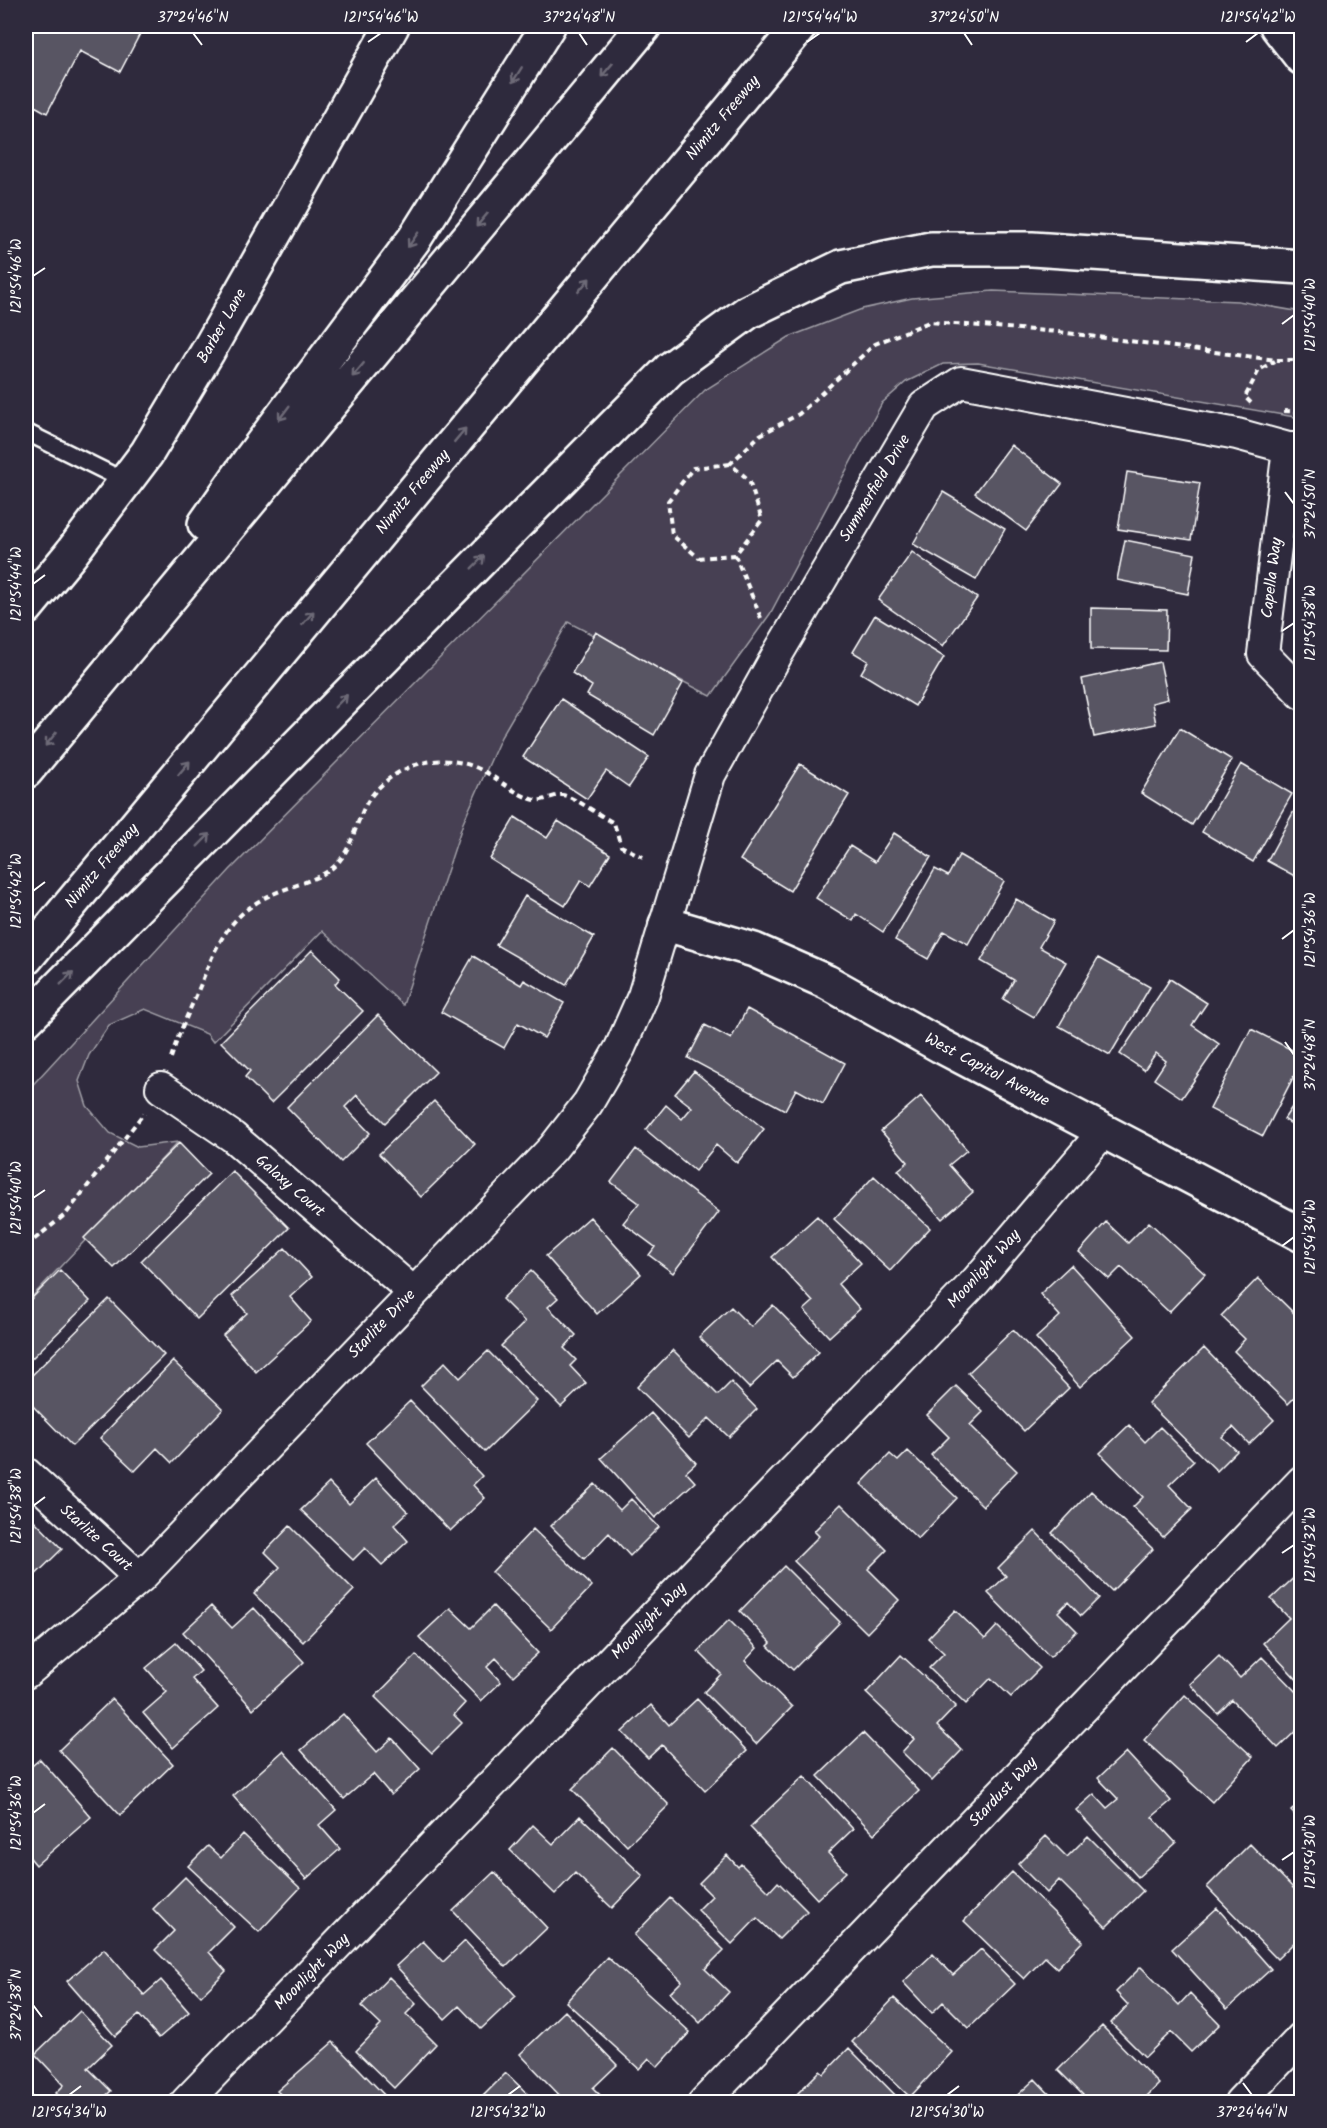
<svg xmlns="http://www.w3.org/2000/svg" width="1327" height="2128" viewBox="0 0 1327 2128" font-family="Kalam,sans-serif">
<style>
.green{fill:#464152;stroke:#a2a0a8;stroke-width:1.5}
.building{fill:#595564;stroke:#fff;stroke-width:1.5}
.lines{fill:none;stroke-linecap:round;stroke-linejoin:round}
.lane-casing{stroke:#fff;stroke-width:20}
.street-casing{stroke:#fff;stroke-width:34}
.secondary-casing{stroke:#fff;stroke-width:38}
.highway-casing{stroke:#fff;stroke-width:38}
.path{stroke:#fff;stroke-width:4;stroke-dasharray:6 4.5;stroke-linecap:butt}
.lane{stroke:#2f2a3d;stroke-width:15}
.street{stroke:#2f2a3d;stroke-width:30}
.secondary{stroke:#2f2a3d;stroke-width:33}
.highway{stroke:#2f2a3d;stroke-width:33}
.oneway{stroke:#6d6a77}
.ticks{fill:none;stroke:#fff;stroke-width:2}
.labels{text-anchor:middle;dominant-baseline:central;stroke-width:4.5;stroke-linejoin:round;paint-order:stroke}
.street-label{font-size:16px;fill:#fff;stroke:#2f2a3d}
.neatline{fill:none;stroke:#fff;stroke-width:2}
.ticks-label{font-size:15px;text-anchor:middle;fill:#fff}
</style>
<rect width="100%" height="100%" fill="#2f2a3d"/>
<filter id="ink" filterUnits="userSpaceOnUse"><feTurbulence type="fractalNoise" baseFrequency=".0167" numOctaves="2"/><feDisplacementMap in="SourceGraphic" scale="12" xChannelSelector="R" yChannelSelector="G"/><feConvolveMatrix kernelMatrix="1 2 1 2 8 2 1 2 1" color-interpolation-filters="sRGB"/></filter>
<g filter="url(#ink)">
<path class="green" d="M993 291 1238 301 1301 312V418L978 363 943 364 906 382 882 403 770 614 711 696 568 622 501 737 463 823 403 1005 322 931 213 1042 207 1034 145 1009 109 1025 89 1055 79 1081 87 1106 110 1133 138 1147 178 1142 26 1303V1092L230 870 705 390 789 337 862 309 912 298Z"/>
<path class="building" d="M26 26H144L120 72 80 51 47 113 26 101Z
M1011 445 1062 484 1026 531 975 493Z
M1127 472 1200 483 1191 540 1118 529Z
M943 492 1005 529 976 580 913 544Z
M1125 540 1195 554 1188 594 1117 580Z
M912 552 977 598 943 646 878 600Z
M1091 608 1167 610 1166 650 1091 649Z
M875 615 944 657 915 706 861 673 868 661 853 652Z
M596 632 683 683 654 735 587 695 592 686 572 673Z
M1160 662 1168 699 1152 703 1156 724 1094 737 1082 679Z
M561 699 649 757 629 787 606 771 587 799 523 757Z
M1180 728 1232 760 1192 825 1141 793Z
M800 764 849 795 790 891 740 860Z
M1241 764 1292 794 1253 862 1202 832Z
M1301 798H1302V880L1267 861Z
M515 817 547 838 558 821 610 854 590 886 581 880 565 906 490 859Z
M894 833 931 857 883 932 856 914 853 921 816 898 850 846 875 862Z
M959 855 1004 881 968 944 944 931 928 959 895 940 935 869 948 876Z
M525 896 594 937 566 985 496 945Z
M1016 899 1054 921 1039 947 1066 962 1034 1017 1003 999 1014 980 981 961Z
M312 950 340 978 335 984 363 1011 271 1103 245 1077 250 1071 221 1042Z
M473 956 521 985 524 980 564 1003 544 1038 518 1023 504 1048 441 1012Z
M1098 958 1150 987 1110 1055 1059 1026Z
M1170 979 1207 1003 1192 1025 1219 1044 1182 1098 1154 1079 1166 1061 1156 1053 1144 1070 1120 1054Z
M747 1009 845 1063 823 1104 796 1089 785 1110 688 1058 705 1025 731 1039Z
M378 1015 436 1072 385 1123 357 1095 345 1107 370 1133 341 1162 287 1107Z
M1251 1029 1302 1055V1060L1263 1136 1210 1109Z
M694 1071 764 1129 737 1163 716 1145 695 1171 646 1130 666 1105 682 1119 692 1107 675 1094Z
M1302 1092V1131L1284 1119Z
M921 1096 967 1150 949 1165 973 1192 942 1219 898 1170 908 1162 881 1131Z
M434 1101 475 1144 421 1197 379 1154Z
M179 1143 209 1174 114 1268 84 1238Z
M636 1149 719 1212 673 1273 649 1255 655 1247 623 1223 639 1203 611 1182Z
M232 1171 289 1228 197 1319 141 1261Z
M874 1176 930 1228 890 1271 834 1219Z
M817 1216 861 1263 838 1284 860 1309 829 1337 804 1310 813 1302 772 1257Z
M590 1217 641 1274 597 1314 546 1256Z
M1106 1222 1128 1243 1149 1222 1205 1274 1169 1312 1121 1267 1109 1279 1079 1252Z
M285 1248 312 1277 290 1297 311 1321 256 1372 223 1335 247 1313 232 1296Z
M1071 1265 1135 1336 1080 1387 1036 1338 1060 1316 1040 1294Z
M60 1270 90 1301 26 1364V1304Z
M531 1271 558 1298 548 1307 576 1335 564 1348 576 1360 570 1366 586 1383 561 1407 501 1346 525 1322 502 1299Z
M1258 1278 1302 1321V1353L1299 1356 1302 1358V1390L1288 1404 1234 1351 1245 1339 1221 1316Z
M109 1299 164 1355 72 1446 26 1399V1381Z
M773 1305 819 1352 793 1377 777 1361 749 1388 699 1337 731 1307 751 1327Z
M1013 1330 1069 1388 1024 1431 968 1373Z
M1204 1348 1274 1420 1249 1444 1233 1427 1222 1437 1237 1451 1217 1471 1148 1403Z
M673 1350 718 1395 731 1382 757 1409 729 1437 709 1418 689 1438 637 1387Z
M488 1351 537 1401 485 1452 421 1386 445 1362 460 1378Z
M173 1361 223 1409 172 1463 157 1448 135 1471 100 1438Z
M956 1386 983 1412 970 1425 1017 1471 983 1506 931 1455 949 1437 927 1415Z
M410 1401 482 1476 473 1485 485 1498 450 1531 366 1443Z
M651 1413 696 1463 686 1472 695 1482 655 1518 601 1458Z
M1129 1425 1145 1442 1160 1427 1194 1461 1169 1485 1192 1509 1163 1537 1133 1507 1143 1497 1100 1453Z
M908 1451 957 1498 918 1539 861 1484 890 1454 898 1461Z
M376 1478 408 1512 394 1525 408 1541 382 1565 365 1548 353 1560 301 1510 329 1483 349 1504Z
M595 1484 620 1510 631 1499 659 1527 630 1556 609 1533 584 1559 551 1526Z
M1091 1491 1153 1549 1112 1591 1052 1533Z
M841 1504 887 1550 868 1569 899 1600 867 1633 794 1561 819 1536 814 1531Z
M26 1512 62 1549 26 1584Z
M290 1526 354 1590 303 1642 254 1594 280 1567 265 1552Z
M533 1529 592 1586 551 1629 492 1572Z
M1035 1531 1099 1598 1081 1616 1068 1602 1058 1612 1077 1631 1050 1657 988 1593 1006 1576 998 1568Z
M784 1566 840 1622 793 1670 768 1646 771 1643 740 1611Z
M1300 1572 1302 1574V1685L1263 1643 1289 1618 1271 1599Z
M211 1606 232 1628 254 1608 304 1662 253 1709 183 1632Z
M493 1606 538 1653 513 1676 496 1658 487 1667 501 1682 481 1701 419 1637 450 1608 471 1628Z
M955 1610 985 1639 997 1626 1040 1668 1011 1697 991 1678 966 1704 929 1668 944 1653 928 1638Z
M729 1620 757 1648 745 1661 792 1707 756 1744 704 1692 721 1674 698 1651Z
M176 1643 201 1671 192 1679 218 1708 173 1748 143 1713 167 1692 146 1668Z
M416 1655 465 1703 454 1715 462 1723 432 1753 375 1697Z
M901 1655 956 1706 937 1726 962 1750 932 1781 902 1752 914 1739 866 1693Z
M1219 1656 1240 1678 1262 1657 1302 1698V1725L1278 1748 1232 1700 1218 1714 1190 1684Z
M1185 1695 1253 1757 1212 1802 1144 1740Z
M112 1699 173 1764 120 1815 59 1750Z
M697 1699 747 1751 705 1791 662 1745 648 1758 622 1732 651 1705 669 1725Z
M343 1714 377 1752 392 1738 420 1769 391 1795 373 1774 344 1799 301 1750Z
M863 1733 919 1791 874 1834 818 1776Z
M613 1748 669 1805 627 1846 572 1789Z
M283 1751 336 1810 319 1825 340 1849 306 1879 233 1796Z
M1126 1752 1171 1801 1152 1817 1176 1843 1138 1877 1076 1810 1094 1794 1107 1808 1118 1799 1098 1778Z
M40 1759 91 1817 36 1865 26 1853V1816L31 1812 26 1806V1771Z
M804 1776 853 1829 828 1853 846 1872 817 1899 750 1827Z
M1302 1801V1822L1291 1811Z
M580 1816 643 1876 612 1908 575 1873 555 1894 510 1850 533 1825 553 1844Z
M243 1834 300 1888 259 1932 188 1866 208 1846 221 1858Z
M1046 1836 1067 1857 1088 1836 1143 1891 1106 1927 1059 1880 1047 1893 1018 1864Z
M1250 1844 1302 1897V1935L1277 1959 1207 1887Z
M1302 1844V1859L1294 1851Z
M727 1855 738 1867 741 1864 769 1892 778 1882 807 1911 779 1939 757 1918 732 1944 698 1910 712 1896 699 1883Z
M494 1872 547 1928 506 1967 453 1911Z
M1012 1872 1083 1941 1057 1968 1045 1957 1024 1979 964 1921Z
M185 1877 234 1927 209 1952 226 1971 201 1996 155 1950 174 1931 153 1909Z
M670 1898 724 1950 705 1969 729 1992 700 2023 670 1993 682 1981 634 1935Z
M1217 1908 1271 1969 1227 2009 1172 1949Z
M423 1941 443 1962 465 1941 516 1996 481 2029 459 2006 445 2019 396 1966Z
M104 1949 144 1995 161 1980 189 2012 159 2038 139 2015 115 2036 67 1981Z
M981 1949 1015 1984 969 2028 943 2002 932 2013 903 1982 933 1954 953 1975Z
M607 1957 690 2032 658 2067 649 2058 639 2069 566 2002Z
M1141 1967 1179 2005 1190 1993 1220 2024 1191 2052 1171 2032 1145 2057 1111 2023 1128 2005 1116 1992Z
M389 1977 416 2004 406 2014 436 2044 394 2088 356 2051 381 2025 361 2006Z
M894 1998 952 2052 910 2097 852 2042Z
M80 2011 112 2045 88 2068 111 2091 99 2102H65L56 2093 64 2085 35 2054Z
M565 2011 617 2065 593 2088 607 2102H566L520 2054Z
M1102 2026 1159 2084 1141 2102H1090L1058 2070Z
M333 2042 391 2102H289L277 2091Z
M849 2048 902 2102 790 2101 820 2071 824 2074Z
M506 2073 536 2102H477Z
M1035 2079 1057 2102H1010Z
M26 2090 37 2102H26Z"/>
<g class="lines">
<defs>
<path id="lane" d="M26 432 125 481"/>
<path id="street" d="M1288 448 1263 654 1302 694
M161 1088 233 1137 413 1292
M26 1473 140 1578
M26 1673 140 1578 553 1148 588 1103 620 1048 643 996 710 775 777 655 924 406 961 382 1237 434 1288 448H1302
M186 2102 976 1281 1103 1132
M704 2102 1302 1481
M1240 2102 1302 2037"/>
<path id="secondary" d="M26 608 70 555 147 453 208 351 392 26
M666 924 754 950 827 982 941 1046 1302 1235"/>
<path id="highway" d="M1277 26 1302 58
M205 524 252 457 415 238 548 26
M26 771 644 26
M26 958 800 26
M26 1020 670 369 748 312 841 267 931 249H1032L1302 267"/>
</defs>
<use href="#lane" class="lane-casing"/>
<use href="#street" class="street-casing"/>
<use href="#secondary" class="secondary-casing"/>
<use href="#highway" class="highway-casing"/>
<path class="path" d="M1251 403 1245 397 1259 370 1275 361
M1284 411 1302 412
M730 464 693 468 668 501 672 535 699 558 735 555
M761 618 735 555 762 520 749 480 730 464 760 435 799 414 875 344 929 322 1059 332 1276 360H1293L1302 364
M171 1058C178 1035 188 1014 198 991 213 954 224 921 261 900 283 887 310 884 331 869 355 851 355 815 373 794 398 764 439 752 475 767 495 775 514 795 535 800 543 802 553 795 562 795 573 796 602 817 614 823L621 846 643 857
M26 1246 66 1214 144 1113"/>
<use href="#lane" class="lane"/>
<use href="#street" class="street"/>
<use href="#secondary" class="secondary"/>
<use href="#highway" class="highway"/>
</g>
<defs><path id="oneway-shaft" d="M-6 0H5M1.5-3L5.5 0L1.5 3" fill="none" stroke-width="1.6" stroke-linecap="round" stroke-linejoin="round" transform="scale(1.5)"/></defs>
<g class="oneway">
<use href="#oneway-shaft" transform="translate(607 70) rotate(130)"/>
<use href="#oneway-shaft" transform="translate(517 75) rotate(122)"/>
<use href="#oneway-shaft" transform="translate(482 220) rotate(130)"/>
<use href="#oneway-shaft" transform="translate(413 240) rotate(125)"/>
<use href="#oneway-shaft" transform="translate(584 285) rotate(-50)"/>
<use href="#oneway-shaft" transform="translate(358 370) rotate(130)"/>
<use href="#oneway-shaft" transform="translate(284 413) rotate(127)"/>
<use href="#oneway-shaft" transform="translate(460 435) rotate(-50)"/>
<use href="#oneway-shaft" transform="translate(478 562) rotate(-45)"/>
<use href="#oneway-shaft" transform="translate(308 618) rotate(-50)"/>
<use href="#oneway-shaft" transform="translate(341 701) rotate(-45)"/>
<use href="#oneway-shaft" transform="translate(51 739) rotate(129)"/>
<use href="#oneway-shaft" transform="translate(184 768) rotate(-50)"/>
<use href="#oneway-shaft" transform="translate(204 840) rotate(-45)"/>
<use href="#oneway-shaft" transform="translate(67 978) rotate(-45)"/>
</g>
</g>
<path class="ticks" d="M193 33 202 45M579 33 587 45M964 33 972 45M368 42 381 33M807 42 820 33M1246 42 1258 33M33 276 45 268M1282 324 1294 315M1285 492 1294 504M33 584 45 575M1282 631 1294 623M33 891 45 882M1282 939 1294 930M1285 1042 1294 1055M33 1198 45 1190M1282 1246 1294 1237M33 1506 45 1497M1282 1553 1294 1545M33 1813 45 1804M1282 1860 1294 1852M33 2005 42 2017M1243 2083 1252 2095M69 2095 81 2086M508 2095 520 2086M947 2095 959 2086"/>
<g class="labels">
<g class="street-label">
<text transform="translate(723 118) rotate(-50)">Nimitz Freeway</text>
<text transform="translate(222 326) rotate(-60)">Barber Lane</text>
<text transform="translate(875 488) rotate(-59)">Summerfield Drive</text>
<text transform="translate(413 492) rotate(-50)">Nimitz Freeway</text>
<text transform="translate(1272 578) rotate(-83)">Capella Way</text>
<text transform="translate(102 866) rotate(-50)">Nimitz Freeway</text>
<text transform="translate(987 1070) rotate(28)">West Capitol Avenue</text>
<text transform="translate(290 1186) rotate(41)">Galaxy Court</text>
<text transform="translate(984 1269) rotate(-48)">Moonlight Way</text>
<text transform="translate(382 1324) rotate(-46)">Starlite Drive</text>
<text transform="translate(96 1538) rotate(42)">Starlite Court</text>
<text transform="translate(649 1621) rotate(-46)">Moonlight Way</text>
<text transform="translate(1003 1792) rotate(-46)">Stardust Way</text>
<text transform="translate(312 1972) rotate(-46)">Moonlight Way</text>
</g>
</g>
<rect width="1327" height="2128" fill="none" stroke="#2f2a3d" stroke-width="66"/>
<rect x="33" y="33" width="1261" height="2062" class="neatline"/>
<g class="ticks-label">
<text x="193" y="22">37°24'46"N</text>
<text x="381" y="22">121°54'46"W</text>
<text x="579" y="22">37°24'48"N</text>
<text x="820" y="22">121°54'44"W</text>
<text x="964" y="22">37°24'50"N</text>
<text x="1258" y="22">121°54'42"W</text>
<text transform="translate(16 276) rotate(-90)" y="5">121°54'46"W</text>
<text transform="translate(1310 315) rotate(-90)" y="5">121°54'40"W</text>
<text transform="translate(1310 504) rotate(-90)" y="5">37°24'50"N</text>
<text transform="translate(16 584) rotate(-90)" y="5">121°54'44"W</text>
<text transform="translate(1310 623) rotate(-90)" y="5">121°54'38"W</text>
<text transform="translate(16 891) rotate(-90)" y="5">121°54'42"W</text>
<text transform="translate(1310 930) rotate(-90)" y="5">121°54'36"W</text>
<text transform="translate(1310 1055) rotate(-90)" y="5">37°24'48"N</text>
<text transform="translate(16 1198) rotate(-90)" y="5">121°54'40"W</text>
<text transform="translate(1310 1237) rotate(-90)" y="5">121°54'34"W</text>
<text transform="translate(16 1506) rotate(-90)" y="5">121°54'38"W</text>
<text transform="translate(1310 1545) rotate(-90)" y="5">121°54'32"W</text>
<text transform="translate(16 1813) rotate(-90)" y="5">121°54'36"W</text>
<text transform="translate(1310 1852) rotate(-90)" y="5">121°54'30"W</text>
<text transform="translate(16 2005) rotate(-90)" y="5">37°24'38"N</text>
<text x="69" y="2117">121°54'34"W</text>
<text x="508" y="2117">121°54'32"W</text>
<text x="947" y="2117">121°54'30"W</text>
<text x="1252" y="2117">37°24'44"N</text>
</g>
</svg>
